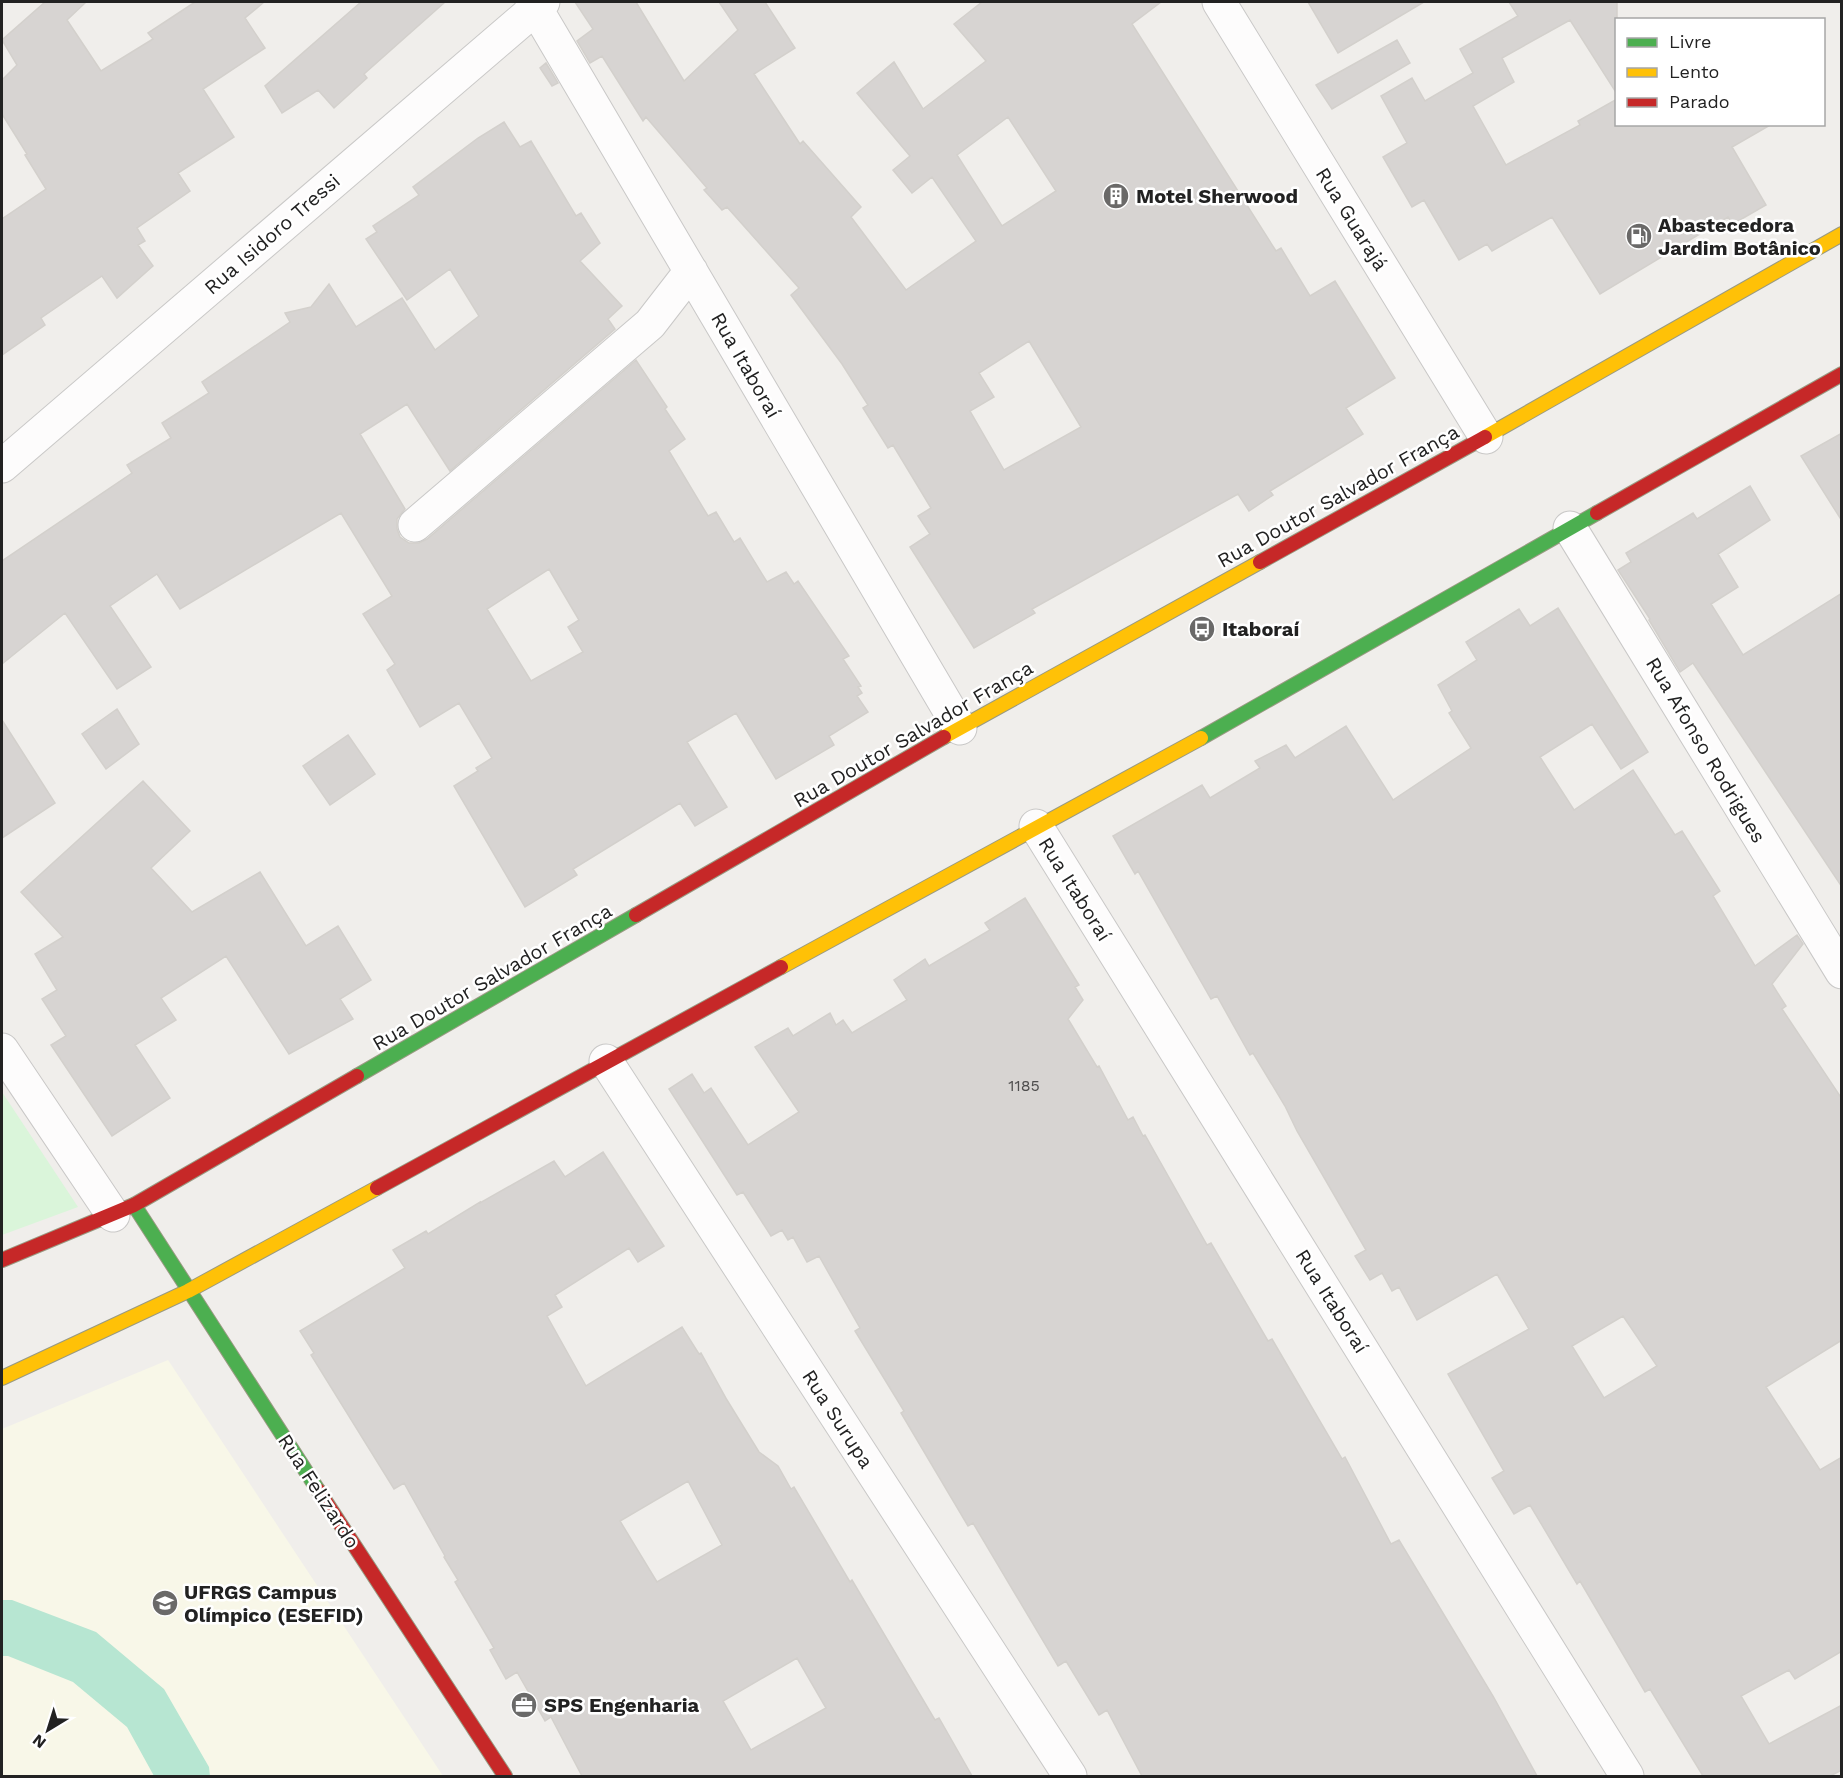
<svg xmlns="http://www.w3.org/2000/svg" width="1843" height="1778" viewBox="0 0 1843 1778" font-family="'Work Sans',sans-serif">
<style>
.education{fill:#f8f7e8}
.park{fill:#daf5da}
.pitch{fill:#b7e6d2}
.building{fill:#d7d4d2;stroke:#d3d0cc;stroke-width:1.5;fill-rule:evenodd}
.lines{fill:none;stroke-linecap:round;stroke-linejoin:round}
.street-casing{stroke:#c9c8c7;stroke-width:35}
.fast-casing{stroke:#999a82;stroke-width:16}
.slow-casing{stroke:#999a82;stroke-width:16}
.jam-casing{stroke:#999a82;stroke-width:16}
.street{stroke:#fdfcfc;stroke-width:33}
.fast{stroke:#4caf50;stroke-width:14}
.slow{stroke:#ffc107;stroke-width:14}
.jam{stroke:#c62828;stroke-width:14}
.labels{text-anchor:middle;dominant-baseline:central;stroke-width:5;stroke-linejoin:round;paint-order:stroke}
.number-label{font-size:16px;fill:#4f4e4e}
.poi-label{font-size:20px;font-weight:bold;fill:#222;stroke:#fff;text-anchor:start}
.street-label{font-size:20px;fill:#222;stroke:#fff}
</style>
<rect width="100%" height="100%" fill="#f0eeeb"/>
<path class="education" d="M168 1360 443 1776H2V1429Z"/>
<path class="park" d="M2 1092 78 1207 2 1235Z"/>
<path class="pitch" d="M2 1600H12L96 1632 164 1689 209 1767 210 1776H154L127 1727 73 1682 8 1656H2Z"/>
<path class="building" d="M45 2H86L67 20 101 71 153 39 148 33 195 2H264L245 18 265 48 203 89 234 137 178 173 190 191 137 228 145 241 138 245 153 266 117 298 102 276 41 318 45 325 2 355V219L46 189 25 155 27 154 2 114V80L17 65 2 40Z
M361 2H445L364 74 367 78 334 108 318 90 282 113 265 86Z
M575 2H636L684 81 738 30 719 2H765L795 48 754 74 800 144 803 141 861 207 851 217 906 290 976 241 932 177 912 193 893 170 910 156 857 93 894 62 923 109 986 61 954 24 982 2H1161L1132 24 1276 251 1281 248 1310 296 1335 281 1395 378 1346 408 1363 434 1270 491 1273 495 1249 511 1238 494 1032 609 1035 613 974 648 910 547 930 534 918 516 931 508 893 445 888 448 863 408 868 405 842 364 791 295 799 288 727 207 722 210 704 190 707 188 646 117 643 121 602 56 590 63 577 41 593 29ZM1008 117 1056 191 1002 226 957 155ZM1029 341 1081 427 1004 470 970 411 994 397 979 373Z
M1308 2H1424L1338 53Z
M1509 2H1617V94L1570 20 1502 58 1514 82 1473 106 1506 165 1580 125 1578 121 1617 99V124H1772L1732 147 1766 205 1733 224 1728 217 1600 294 1552 217 1492 251 1487 244 1459 260 1424 200 1412 207 1383 157 1407 143 1381 96 1412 78 1425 101 1473 73 1460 49 1518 16Z
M1397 40 1410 63 1332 109 1316 85Z
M546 63 558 83 552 86 540 68Z
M504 122 520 147 531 141 576 216 581 213 600 243 580 261 622 306 608 319 615 329 450 471 407 404 360 434 405 509 397 519V529L400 537 409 543H419L427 539 636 360 667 407 665 409 685 439 669 451 708 516 716 512 734 542 740 538 767 582 786 572 794 584 798 581 849 656 843 659 861 686 858 687 862 693 857 696 868 712 829 736 834 745 776 779 736 713 687 742 727 807 695 826 680 803 573 869 577 875 525 907 454 786 478 771 476 768 492 758 459 703 420 727 387 670 395 664 363 614 392 596 341 513 180 609 157 574 110 606 151 667 117 689 65 613 2 664V561L132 473 127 465 171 438 162 423 209 393 202 382 290 322 285 313 311 307 329 284 356 327 402 298 435 350 479 316 450 269 407 300 366 239 377 232 373 226 419 195 413 187 478 138ZM549 569 579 620 568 627 583 652 531 681 487 609Z
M1842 433V521L1801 456Z
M1750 486 1770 520 1718 554 1738 587 1711 604 1743 655 1842 593V887L1693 663 1680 672 1649 620 1650 619 1618 570 1631 562 1626 553 1693 513 1697 519Z
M1558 608 1648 752 1621 769 1592 724 1540 757 1574 810 1633 770 1675 835 1682 831 1720 891 1713 896 1755 966 1797 935 1803 944 1772 984 1786 1006 1782 1009 1842 1099V1340L1766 1387 1820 1470 1842 1457V1651L1795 1679 1789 1670 1741 1696 1769 1744 1842 1705V1770L1830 1776H1703L1650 1689 1645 1692 1580 1581 1577 1584 1530 1505 1514 1514 1492 1478 1504 1471 1448 1374 1529 1329 1497 1274 1417 1320 1399 1287 1392 1291 1382 1273 1370 1280 1355 1256 1366 1250 1297 1131 1285 1106 1253 1053 1250 1055 1217 996 1211 999 1138 871 1135 874 1113 836 1202 785 1210 798 1260 768 1255 761 1286 745 1295 758 1346 726 1393 800 1471 748 1449 713 1452 711 1438 685 1477 660 1466 642 1519 609 1530 626ZM1623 1316 1657 1366 1604 1398 1572 1346Z
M117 709 139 744 106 769 82 734Z
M2 720 55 803 2 838Z
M348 735 375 774 330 805 303 766Z
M143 781 190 831 151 868 192 912 260 872 306 946 338 926 371 980 340 999 353 1019 289 1054 226 956 161 998 176 1020 135 1045 170 1098 112 1136 51 1045 66 1036 42 999 57 990 35 954 63 937 21 892Z
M1025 898 1079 985 1075 987 1083 1000 1068 1019 1097 1067 1099 1066 1128 1120 1133 1117 1143 1136 1145 1135 1207 1245 1211 1243 1268 1341 1272 1339 1342 1459 1345 1457 1391 1544 1399 1540 1493 1696 1537 1776H1142L1107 1710 1099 1715 1066 1661 1058 1666 973 1523 968 1526 901 1413 904 1411 855 1331 860 1328 819 1256 807 1262 793 1237 788 1240 782 1230 771 1236 743 1192 737 1195 669 1089 692 1074 704 1093 711 1088 748 1145 799 1112 755 1047 788 1028 793 1036 830 1013 836 1025 843 1020 852 1033 907 1000 894 980 925 959 929 966 990 930 985 923Z
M603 1152 664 1246 638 1262 629 1248 555 1295 562 1307 547 1316 586 1386 682 1327 699 1354 701 1353 727 1400 759 1452 778 1466 791 1489 794 1487 850 1582 852 1580 935 1720 939 1718 972 1776H582L551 1717 545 1721 517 1672 506 1679 490 1650 494 1648 455 1582 458 1580 444 1557 445 1556 404 1483 394 1489 311 1355 314 1353 300 1331 405 1268 393 1250 426 1231 428 1234 480 1202V1203L554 1161 565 1177ZM688 1481 722 1545 657 1582 620 1521ZM797 1658 826 1708 751 1750 723 1701Z"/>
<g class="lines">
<defs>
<path id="street" d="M532 2 960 728
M1219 2 1486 437
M2 466 543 2
M415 525 650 324 691 271
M1570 528 1842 972
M1036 826 1627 1776
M2 1050 113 1215
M606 1061 1070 1776"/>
<path id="fast" d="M1201 738 1597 513
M357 1076 636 915
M134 1205 318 1490"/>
<path id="slow" d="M1485 437 1842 234
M944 737 1260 562
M781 967 1201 738
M2 1378 188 1291 377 1188"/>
<path id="jam" d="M1597 513 1842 374
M1260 562 1485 437
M636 915 944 737
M377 1188 781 967
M2 1260 134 1205 357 1076
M318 1490 505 1776"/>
</defs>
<use href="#street" class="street-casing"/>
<use href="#fast" class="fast-casing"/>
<use href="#slow" class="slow-casing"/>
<use href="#jam" class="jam-casing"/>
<use href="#street" class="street"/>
<use href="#fast" class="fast"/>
<use href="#slow" class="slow"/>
<use href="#jam" class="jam"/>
</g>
<defs>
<symbol id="building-disc" viewBox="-11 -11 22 22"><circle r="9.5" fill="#6a6968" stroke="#fff"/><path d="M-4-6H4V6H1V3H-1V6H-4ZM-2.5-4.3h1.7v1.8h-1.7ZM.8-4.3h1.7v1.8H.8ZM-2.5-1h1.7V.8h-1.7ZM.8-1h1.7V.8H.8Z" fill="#fff"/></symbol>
<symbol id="fuel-disc" viewBox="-11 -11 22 22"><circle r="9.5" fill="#6a6968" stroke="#fff"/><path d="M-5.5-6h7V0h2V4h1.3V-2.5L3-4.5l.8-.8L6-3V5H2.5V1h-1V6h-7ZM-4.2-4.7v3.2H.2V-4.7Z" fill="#fff"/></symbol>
<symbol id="bus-disc" viewBox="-11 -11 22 22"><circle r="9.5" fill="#6a6968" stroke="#fff"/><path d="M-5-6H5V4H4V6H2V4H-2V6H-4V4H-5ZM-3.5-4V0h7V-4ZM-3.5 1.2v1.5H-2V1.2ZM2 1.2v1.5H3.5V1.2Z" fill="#fff"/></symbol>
<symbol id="university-disc" viewBox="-11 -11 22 22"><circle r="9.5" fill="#6a6968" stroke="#fff"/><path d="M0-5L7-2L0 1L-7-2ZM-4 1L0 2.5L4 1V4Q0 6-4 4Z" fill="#fff"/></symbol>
<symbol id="office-disc" viewBox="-11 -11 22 22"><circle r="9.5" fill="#6a6968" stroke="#fff"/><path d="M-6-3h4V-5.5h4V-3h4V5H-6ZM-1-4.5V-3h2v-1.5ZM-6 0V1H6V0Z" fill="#fff"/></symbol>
</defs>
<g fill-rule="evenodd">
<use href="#building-disc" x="1101" y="181" width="30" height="30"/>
<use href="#fuel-disc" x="1624" y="221" width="30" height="30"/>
<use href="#bus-disc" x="1187" y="614" width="30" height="30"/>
<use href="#university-disc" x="150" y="1588" width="30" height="30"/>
<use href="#office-disc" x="509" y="1690" width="30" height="30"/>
</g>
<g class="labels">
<g class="number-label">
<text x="1024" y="1085">1185</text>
</g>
<g class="poi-label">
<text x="1136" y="196">Motel Sherwood</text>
<text x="1658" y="225">Abastecedora<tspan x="1658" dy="23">Jardim Botânico</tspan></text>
<text x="1222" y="629">Itaboraí</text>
<text x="184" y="1592">UFRGS Campus<tspan x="184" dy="23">Olímpico (ESEFID)</tspan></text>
<text x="544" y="1705">SPS Engenharia</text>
</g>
<g class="street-label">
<text transform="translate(1352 219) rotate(58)">Rua Guarajá</text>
<text transform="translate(272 234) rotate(-41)">Rua Isidoro Tressi</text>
<text transform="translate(746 365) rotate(60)">Rua Itaboraí</text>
<text transform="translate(1338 496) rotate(-29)">Rua Doutor Salvador França</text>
<text transform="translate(913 734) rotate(-30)">Rua Doutor Salvador França</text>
<text transform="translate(1706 750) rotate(59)">Rua Afonso Rodrigues</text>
<text transform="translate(1075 889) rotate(58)">Rua Itaboraí</text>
<text transform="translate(492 977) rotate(-30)">Rua Doutor Salvador França</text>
<text transform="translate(1332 1301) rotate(58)">Rua Itaboraí</text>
<text transform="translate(838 1419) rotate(57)">Rua Surupa</text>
<text transform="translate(319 1491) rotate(57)">Rua Felizardo</text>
</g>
</g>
<rect width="1843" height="1778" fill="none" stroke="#222222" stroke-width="6"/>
<rect x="1615" y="18" width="210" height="108" fill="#ffffff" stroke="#a7a7a7" stroke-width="1.5"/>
<rect x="1627" y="38" width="30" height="9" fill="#4caf50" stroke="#a7a7a7" stroke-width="1.5"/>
<text x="1669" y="48" font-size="18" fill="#222222">Livre</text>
<rect x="1627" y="68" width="30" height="9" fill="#ffc107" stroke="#a7a7a7" stroke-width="1.5"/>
<text x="1669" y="78" font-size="18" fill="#222222">Lento</text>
<rect x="1627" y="98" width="30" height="9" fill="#c62828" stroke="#a7a7a7" stroke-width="1.5"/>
<text x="1669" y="108" font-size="18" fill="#222222">Parado</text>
<g transform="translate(48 1730) rotate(218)" stroke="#ffffff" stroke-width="4.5" paint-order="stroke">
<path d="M0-4.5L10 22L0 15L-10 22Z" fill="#222222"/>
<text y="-9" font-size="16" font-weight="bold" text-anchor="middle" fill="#222222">N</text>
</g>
</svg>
